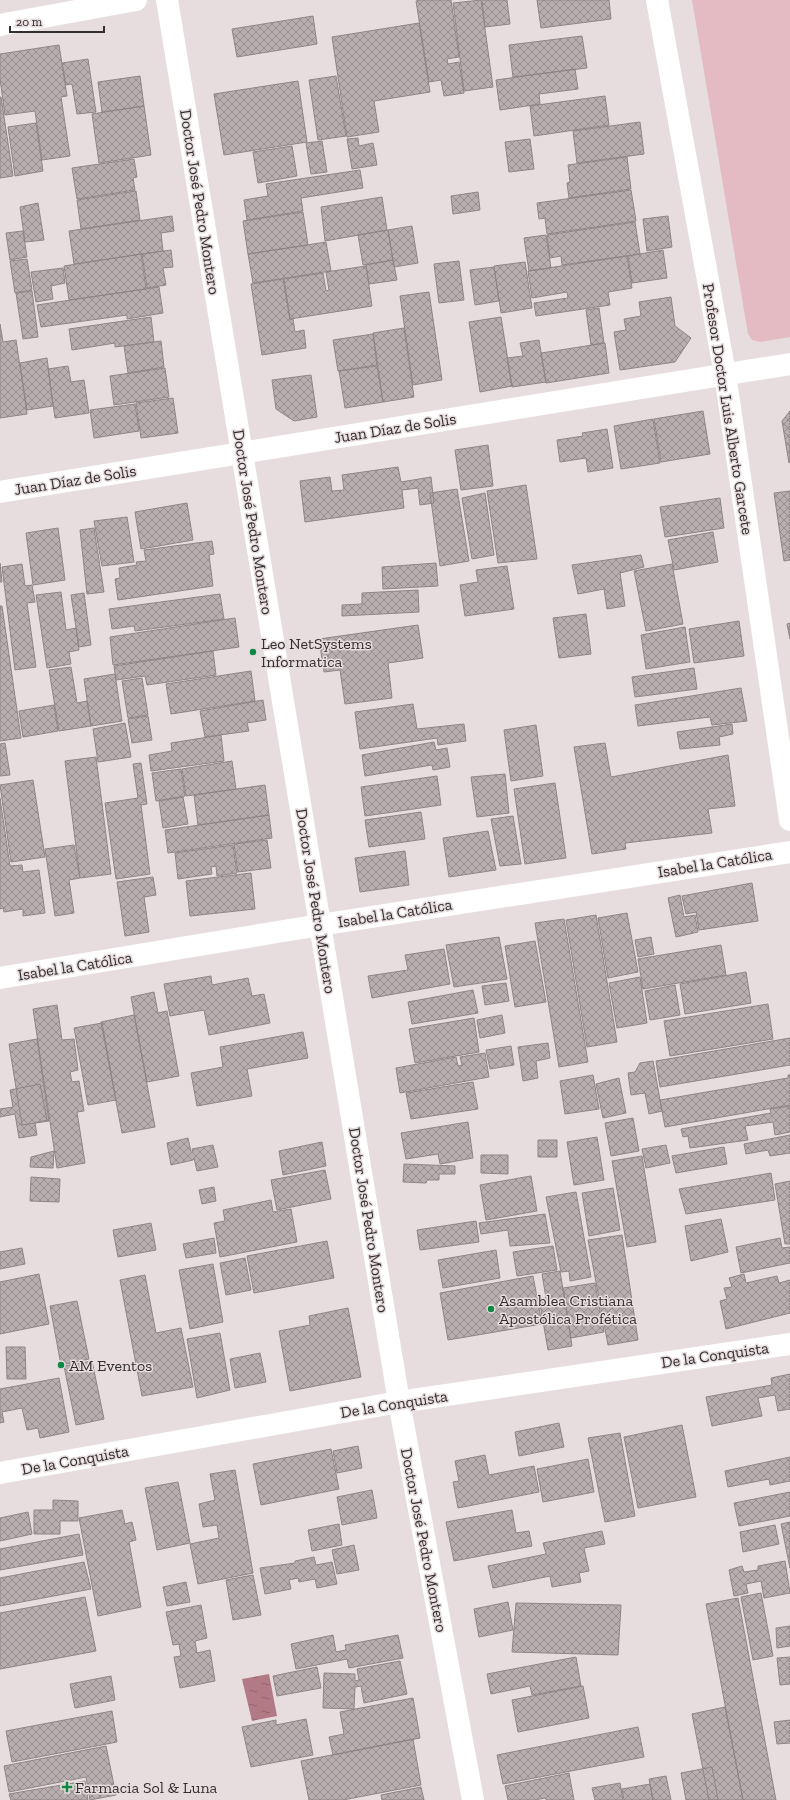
<svg xmlns="http://www.w3.org/2000/svg" width="790" height="1800" viewBox="0 0 790 1800" font-family="'Zilla Slab',serif">
<style>
.grass{fill:#e4bbc3}
.water{fill:url(#water-ripples)}
.building{fill:url(#building-cross-hatch);stroke:#8f8587}
.lines{fill:none;stroke-linecap:round;stroke-linejoin:round}
.minor{stroke:#fff;stroke-width:22}
.poi-dot{fill:#0e8843;stroke:#e7ddde;stroke-width:1.5}
.labels{text-anchor:middle;dominant-baseline:central;stroke-width:3;stroke-linejoin:round;paint-order:stroke}
.street-label{font-size:16px;fill:#332e2f;stroke:#e7ddde}
.poi-label{font-size:16px;fill:#332e2f;stroke:#e7ddde;text-anchor:start}
</style>
<defs>
<pattern id="water-ripples" width="26" height="14" patternUnits="userSpaceOnUse"><rect width="26" height="14" fill="#b27a85"/><path d="M2 4q2-2 4 0t4 0M15 11q2-2 4 0t4 0" fill="none" stroke="#91646d"/></pattern>
<pattern id="building-cross-hatch" width="8" height="8" patternUnits="userSpaceOnUse"><rect width="8" height="8" fill="#b8adaf"/><path d="M0 0l8 8M0 8l8-8" fill="none" stroke="#968d8f"/></pattern>
</defs>
<rect width="100%" height="100%" fill="#e7ddde"/>
<path class="grass" d="M692 0H790V337L760 342 752 340 748 334Z"/>
<path class="water" d="M269 1674 277 1716 252 1721 242 1679Z"/>
<path class="building" d="M421 0H451L459 57 447 59 448 64 459 62 464 93 444 96 441 80 429 82 416 1Z
M481 0 493 87 464 91 453 3Z
M482 0H507L510 24 485 27Z
M537 0H609L611 19 541 28Z
M313 16 317 44 237 57 232 29Z
M419 23 430 92 374 101 379 132 347 137 332 37Z
M582 36 587 68 513 77 509 45Z
M59 45 67 96 61 97 70 156 42 160 35 111 5 115 0 79V54Z
M88 59 96 112 77 114 72 84 66 85 62 63Z
M575 69 578 89 539 94 540 104 500 110 496 80Z
M140 76 144 106 102 112 98 82Z
M336 76 346 136 318 140 309 80Z
M298 81 307 142 224 155 214 94Z
M605 96 609 125 534 136 530 106Z
M0 97H1L13 176 0 178Z
M144 106 151 155 99 163 92 114Z
M640 122 644 154 577 163 573 131Z
M36 123 43 171 15 176 8 127Z
M358 138 359 146 373 143 377 165 352 169 347 139Z
M530 139 534 169 509 172 505 142Z
M322 141 327 172 311 174 306 143Z
M292 146 297 176 258 183 253 152Z
M627 157 631 189 569 198 567 183 570 182 568 165Z
M134 159 137 177 133 178 135 190 77 199 72 168Z
M360 170 363 188 301 198 303 211 247 220 244 200 268 196 266 184Z
M631 190 636 221 547 234 545 218 539 219 537 203Z
M136 191 140 220 81 229 77 200Z
M478 192 480 210 453 214 451 196Z
M382 197 387 230 325 241 321 207Z
M38 203 44 240 25 242 20 207Z
M303 212 308 245 248 254 243 221Z
M172 216 174 231 161 233 163 251 74 264 69 231Z
M668 216 672 247 647 251 643 219Z
M635 222 640 254 562 265 561 256 550 258 547 235Z
M412 226 418 263 394 267 388 230Z
M388 230 393 260 363 265 358 235Z
M23 231 27 257 10 260 6 233Z
M546 235 551 268 529 271 524 238Z
M326 242 331 271 253 283 248 254Z
M171 250 173 267 163 268 166 285 147 288 142 254Z
M663 250 667 278 632 283 628 256Z
M141 254 146 289 69 300 64 266Z
M627 256 632 288 608 292 610 305 536 316 534 303 568 298 567 292 532 298 528 271Z
M27 259 32 290 15 293 10 261Z
M393 260 397 280 369 284 366 265Z
M459 261 464 300 439 303 434 264Z
M525 262 532 308 501 313 494 266Z
M366 266 372 306 290 319 284 279 323 273 326 291 329 290 326 272Z
M494 267 499 301 475 305 470 270Z
M63 268 65 283 51 286 53 299 36 302 31 272Z
M283 279 290 320 293 319 295 332 304 330 306 348 262 355 251 284Z
M159 287 163 313 127 319V315L41 327 37 305Z
M32 291 38 337 23 339 16 293Z
M429 292 442 380 413 385 400 296Z
M671 297 675 326 691 338 675 362 620 370 614 332 626 330 624 319 641 316 639 302Z
M599 308 604 343 591 345 586 310Z
M151 317 154 342 115 347V343L72 350 69 329Z
M501 317 512 386 480 392 469 322Z
M0 324 3 342 16 340 27 414 0 418Z
M404 328 414 397 383 402 373 333Z
M373 334 377 365 338 371 333 340Z
M539 340 546 382 512 387 507 358 523 356 520 343Z
M161 341 164 367 128 373 124 346Z
M605 343 609 373 546 383 541 353Z
M47 358 53 406 27 410 20 363Z
M68 366 71 382 84 380 89 413 55 418 48 369Z
M377 366 383 402 345 408 339 371Z
M165 368 169 397 114 405 110 376Z
M311 375 317 417 294 421 276 409 272 380Z
M173 398 178 433 141 438 136 403Z
M135 404 139 431 94 438 90 410Z
M703 411 710 454 661 462 654 419Z
M790 411V462L789 463 782 421Z
M653 419 660 463 621 469 614 426Z
M607 429 613 468 588 472 586 458 560 462 557 440 583 436 582 433Z
M488 445 493 486 461 490 455 450Z
M398 467 401 482 431 477 434 503 420 505 418 488 402 490 404 508 305 522 300 481 330 477 332 491 344 490 342 475Z
M526 485 537 559 498 563 487 491Z
M457 489 469 561 440 566 430 493Z
M790 491V560L784 561 774 493Z
M485 493 494 555 472 559 462 498Z
M720 498 724 528 665 537 660 507Z
M187 503 193 540 141 549 135 512Z
M127 517 134 562 102 566 94 521Z
M58 528 65 580 33 585 26 533Z
M94 528 104 592 87 594 80 530Z
M713 532 718 562 674 570 668 540Z
M212 541 214 554 209 555 213 586 118 600 115 579 120 578 119 568 137 565 136 562 146 561 144 550Z
M641 555 644 567 620 573 625 606 607 609 604 589 578 594 572 565Z
M0 563 2 582H0Z
M436 563 438 586 383 589 382 567Z
M22 564 25 586 32 585 35 602 27 603 36 667 15 670 2 567Z
M672 564 683 624 646 631 634 571Z
M507 566 514 609 465 616 460 585 478 582 476 570Z
M418 590 419 612 342 616V605L362 604V593Z
M61 592 66 630 76 628 79 650 69 652 71 664 47 668 36 595Z
M84 593 91 645 79 647 71 595Z
M220 594 224 619 135 631 134 626 112 629 109 609Z
M0 606H2L21 738 0 741Z
M586 614 591 654 559 658 553 618Z
M235 618 239 647 113 665 110 637Z
M739 621 744 656 694 663 689 629Z
M790 623V639L787 624Z
M418 625 423 658 388 663 392 698 345 704 340 670 324 672 319 639Z
M685 627 690 662 646 669 641 635Z
M213 651 216 675 147 685 145 676 116 680 114 666Z
M71 667 77 703 87 701 91 726 59 731 49 670Z
M694 668 697 689 635 697 632 677Z
M251 671 255 701 171 714 166 684Z
M115 674 122 721 91 726 84 679Z
M142 678 148 715 128 718 122 681Z
M741 688 747 721 712 725 710 717 638 726 635 705Z
M263 700 266 720 247 723 249 731 205 737 200 711Z
M413 704 417 729 464 724 466 741 438 745 437 738 360 749 355 712Z
M54 705 58 731 23 737 19 711Z
M148 716 152 740 132 743 128 719Z
M125 723 131 757 98 762 93 729Z
M732 724 733 734 719 737 720 745 680 749 677 732Z
M536 725 543 776 511 781 504 730Z
M221 735 224 761 151 771 149 755 172 751 171 743Z
M434 742 436 750 447 748 450 767 433 770 432 765 365 776 362 755Z
M5 743 10 775 0 776V744Z
M605 743 611 777 728 755 735 806 708 809 712 833 625 843 626 849 592 854 574 747Z
M96 757 111 874 80 878 65 761Z
M232 761 236 789 186 796 182 769Z
M141 763 147 804 141 805 150 874 116 879 105 803 138 798 133 764Z
M181 769 185 796 156 801 152 773Z
M505 774 509 813 477 817 471 777Z
M437 776 441 805 365 816 361 787Z
M33 780 45 857 11 862 0 785Z
M555 783 566 858 525 864 514 789Z
M265 785 269 815 198 825 194 795Z
M183 797 188 824 163 828 159 801Z
M0 798 10 866 22 865 23 872 39 870 45 913 23 916V909L4 912 3 908 0 909Z
M421 812 425 839 369 847 365 820Z
M269 815 272 838 168 853 165 830Z
M513 816 521 864 500 866 491 819Z
M488 831 496 870 449 877 443 838Z
M267 840 271 868 238 872 234 844Z
M74 845 80 878 69 880 74 913 55 916 45 849Z
M233 845 237 873 217 876 216 866 211 867 212 874 178 879 175 853Z
M405 851 409 885 360 892 355 858Z
M251 873 255 909 190 916 186 881Z
M153 877 156 895 144 897 149 932 125 936 117 882Z
M752 883 758 921 699 930 696 912 686 914 682 896Z
M680 895 684 917 695 915 698 932 676 937 668 898Z
M627 913 638 972 608 978 598 918Z
M596 915 617 1042 587 1047 566 920Z
M564 919 588 1062 559 1067 535 923Z
M499 937 507 979 454 987 446 945Z
M651 937 654 954 638 957 635 940Z
M535 941 546 1002 515 1007 505 946Z
M721 945 726 975 643 989 638 959Z
M444 949 450 984 372 998 368 976 408 970 405 955Z
M746 972 751 1003 685 1014 680 984Z
M211 976 212 985 248 978 252 996 264 994 270 1023 209 1035 204 1010 170 1016 164 984Z
M640 977 647 1023 617 1028 609 983Z
M506 983 509 1001 485 1005 482 986Z
M675 985 680 1015 650 1020 645 991Z
M473 990 478 1013 412 1024 408 1002Z
M154 992 158 1013 167 1011 179 1076 147 1082 131 997Z
M768 1004 773 1039 670 1056 664 1021Z
M57 1005 62 1040 74 1039 78 1070 70 1072 72 1082 79 1081 84 1111 77 1112 85 1163 57 1168 33 1009Z
M134 1015 155 1127 122 1133 101 1022Z
M502 1015 505 1033 480 1038 477 1020Z
M474 1018 479 1052 415 1063 409 1029Z
M102 1023 116 1100 88 1105 74 1028Z
M303 1032 308 1058 247 1069 252 1096 197 1106 191 1073 223 1067 220 1047Z
M790 1038V1065L660 1087 656 1061Z
M37 1039 49 1121 22 1125 9 1044Z
M548 1043 550 1058 536 1061 538 1078 523 1081 518 1047Z
M511 1046 514 1065 490 1069 486 1050Z
M485 1053 489 1077 400 1093 396 1068 456 1057 458 1066 462 1065 460 1057Z
M653 1061 662 1111 649 1114 645 1093 631 1095 628 1073 635 1072 640 1063Z
M593 1075 599 1109 565 1114 560 1081Z
M788 1075H790V1105L665 1127 660 1100 788 1078Z
M619 1078 626 1113 603 1118 596 1084Z
M473 1082 478 1109 411 1119 406 1093Z
M40 1084 47 1120 35 1123 37 1135 19 1138 15 1114 0 1117V1109L13 1107 10 1090Z
M790 1106V1132L775 1135 773 1122 745 1126 748 1140 690 1148 688 1136 683 1137 681 1129 771 1113 770 1109Z
M633 1118 639 1151 611 1156 605 1123Z
M468 1122 473 1158 440 1164 438 1154 406 1159 401 1133Z
M790 1135V1153L770 1156 768 1150 746 1154 744 1144Z
M597 1137 604 1180 574 1185 567 1142Z
M188 1138 191 1152H193L192 1149 213 1145 218 1167 197 1171 194 1158 193 1160 171 1165 167 1143Z
M538 1140H557V1157H538Z
M322 1142 326 1166 283 1175 279 1151Z
M666 1145 670 1163 646 1168 642 1149Z
M724 1147 727 1164 676 1173 672 1156Z
M54 1151 53 1168 30 1167 31 1157Z
M481 1155H508V1174L481 1173Z
M642 1156 656 1242 627 1247 612 1161Z
M404 1164 455 1166V1174H439V1180H427L426 1183 403 1182Z
M325 1170 331 1199 277 1210 271 1180Z
M771 1173 775 1200 686 1214 679 1189Z
M531 1176 537 1211 486 1220 480 1185Z
M31 1177 60 1179 59 1202 30 1201Z
M790 1181V1244H785L775 1184Z
M214 1187 216 1201 202 1204 199 1190Z
M613 1188 620 1230 589 1236 582 1193Z
M576 1192 591 1277 570 1281 569 1271 561 1272 546 1197Z
M271 1200 273 1212 291 1209 297 1242 220 1257 214 1223 225 1221 223 1210Z
M545 1214 550 1243 510 1246 508 1230 481 1234 479 1223Z
M721 1219 728 1252 691 1261 685 1226Z
M476 1221 479 1242 420 1250 417 1230Z
M151 1223 156 1250 118 1257 113 1230Z
M622 1235 638 1340 608 1345 588 1240Z
M214 1238 216 1253 186 1258 183 1244Z
M780 1238 782 1248 790 1247V1263L741 1273 736 1247Z
M327 1241 334 1278 254 1293 247 1256Z
M553 1246 557 1270 517 1276 513 1252Z
M22 1248 25 1264 0 1269V1252Z
M496 1250 500 1278 443 1288 438 1260Z
M245 1258 251 1290 226 1295 220 1263Z
M213 1264 223 1322 190 1329 179 1270Z
M560 1271 572 1346 548 1350 539 1299 546 1298 542 1274Z
M39 1274 49 1324 0 1334V1282Z
M744 1274 746 1283 777 1276 779 1283 790 1280V1313L726 1329 720 1301 727 1299 724 1288 732 1287 729 1278Z
M145 1275 156 1333 181 1328 193 1387 142 1396 120 1280Z
M533 1276 542 1324 448 1340 440 1293Z
M595 1283 604 1332 571 1338 563 1288Z
M77 1301 89 1359 61 1365 50 1306Z
M348 1308 361 1377 290 1391 279 1331 310 1325 309 1316Z
M220 1333 230 1390 197 1398 187 1339Z
M6 1347H25L26 1379H7Z
M260 1353 266 1382 235 1388 230 1359Z
M92 1361 104 1419 76 1425 64 1366Z
M790 1374V1409L778 1411 775 1395 758 1398 762 1416 712 1426 706 1397 772 1385 771 1378Z
M59 1378 69 1432 40 1438 38 1428 27 1430 22 1408 2 1412 4 1422 0 1423V1389Z
M559 1423 564 1447 519 1456 515 1432Z
M682 1425 696 1497 638 1508 624 1437Z
M620 1433 635 1516 605 1522 588 1438Z
M358 1446 362 1468 337 1473 333 1451Z
M331 1449 339 1489 261 1505 253 1464Z
M485 1455 489 1475 534 1466 539 1492 458 1508 453 1482 459 1481 455 1461Z
M790 1457V1481L770 1485 769 1479 728 1487 725 1471Z
M588 1459 594 1492 543 1502 537 1469Z
M235 1470 253 1573 198 1584 190 1544 219 1538 217 1525 203 1527 199 1504 215 1500 210 1474Z
M178 1482 190 1543 157 1550 145 1488Z
M372 1490 377 1518 342 1525 337 1497Z
M790 1492V1516L739 1526 734 1503Z
M53 1500 78 1501V1521H60V1534H34V1510H53Z
M122 1510 125 1524 132 1522 136 1540 129 1542 141 1607 98 1616 79 1518Z
M512 1510 516 1533 529 1531 532 1546 454 1561 446 1522Z
M28 1512 32 1534 0 1541V1518Z
M790 1522V1568L781 1524Z
M339 1524 342 1545 312 1551 308 1530Z
M775 1525 779 1544 743 1552 740 1532Z
M602 1531 605 1544 584 1548 589 1571 579 1573 581 1582 552 1587 550 1576 493 1588 488 1566 546 1554 543 1543Z
M79 1534 83 1555 0 1570V1549Z
M354 1545 359 1570 337 1574 332 1550Z
M314 1557 316 1565 332 1562 337 1584 317 1588 315 1579 299 1582 298 1578 289 1580 291 1589 265 1594 260 1568 295 1563V1561Z
M785 1561 790 1593 764 1598 761 1581 746 1584 748 1593 734 1596 729 1570 742 1566 744 1572 758 1570V1566Z
M84 1562 91 1589 0 1606V1578Z
M253 1575 261 1615 233 1620 226 1580Z
M186 1582 190 1602 167 1606 163 1587Z
M761 1593 773 1656 753 1660 741 1597Z
M85 1597 96 1651 0 1669V1613Z
M738 1598 776 1800H743L706 1604Z
M508 1602 513 1630 479 1637 474 1609Z
M516 1603 621 1605 618 1655 512 1652Z
M201 1605 207 1638 195 1641 197 1653 210 1650 215 1681 180 1688 174 1657 181 1656 179 1644 173 1645 166 1612Z
M790 1626V1646L777 1648 776 1628Z
M333 1635 336 1652 346 1650 345 1645 398 1635 403 1658 349 1668 347 1659 296 1669 291 1644Z
M576 1657 581 1686 532 1695 530 1686 491 1694 487 1674Z
M790 1657V1684L780 1685 777 1658Z
M400 1661 407 1694 364 1703 361 1686 355 1687 354 1709 323 1708 324 1673 355 1674V1681L359 1680 357 1669Z
M317 1667 321 1688 277 1696 273 1676Z
M111 1676 115 1700 75 1708 70 1684Z
M583 1686 589 1718 518 1732 512 1700Z
M413 1698 420 1738 333 1755 329 1737 344 1734 340 1712Z
M725 1707 743 1800H709L692 1714Z
M112 1711 117 1742 12 1762 6 1731Z
M306 1719 313 1755 251 1767 242 1727 276 1720V1725Z
M790 1720V1743L777 1744 774 1722Z
M638 1727 644 1757 503 1784 497 1755Z
M413 1739 421 1785 343 1800H309L301 1761Z
M106 1746 116 1795 90 1800 86 1777 9 1792 4 1766Z
M712 1767 718 1800H686L681 1773Z
M569 1773 574 1800H546V1798L534 1800H508L505 1786Z
M666 1776 671 1800H653L649 1779Z
M85 1781 88 1800H11L9 1794Z
M620 1783 623 1800H595L592 1788Z
M650 1784 653 1800H624L622 1789Z
M421 1787 424 1800H382L381 1795Z"/>
<g class="lines">
<path class="minor" d="M167 0 399 1402 473 1800
M657 0 725 374 790 820
M0 25 136 0
M0 492 790 364
M0 978 320 925 790 852
M0 1473 399 1402 790 1344"/>
</g>
<g class="poi-dot">
<circle cx="253" cy="652" r="4"/>
<circle cx="491" cy="1309" r="4"/>
<circle cx="61" cy="1365" r="4"/>
<path d="M65 1781h4v4h4v4h-4v4h-4v-4h-4v-4h4z"/>
</g>
<g class="labels">
<g class="street-label">
<text transform="translate(200 202) rotate(81)">Doctor José Pedro Montero</text>
<text transform="translate(728 409) rotate(81)">Profesor Doctor Luis Alberto Garcete</text>
<text transform="translate(395 428) rotate(-9)">Juan Díaz de Solis</text>
<text transform="translate(75 480) rotate(-9)">Juan Díaz de Solis</text>
<text transform="translate(253 522) rotate(81)">Doctor José Pedro Montero</text>
<text transform="translate(715 863) rotate(-9)">Isabel la Católica</text>
<text transform="translate(316 901) rotate(81)">Doctor José Pedro Montero</text>
<text transform="translate(395 913) rotate(-9)">Isabel la Católica</text>
<text transform="translate(75 966) rotate(-9)">Isabel la Católica</text>
<text transform="translate(369 1220) rotate(81)">Doctor José Pedro Montero</text>
<text transform="translate(715 1355) rotate(-8)">De la Conquista</text>
<text transform="translate(394 1404) rotate(-9)">De la Conquista</text>
<text transform="translate(75 1460) rotate(-10)">De la Conquista</text>
<text transform="translate(424 1540) rotate(79)">Doctor José Pedro Montero</text>
</g>
<g class="poi-label">
<text x="261" y="643">Leo NetSystems<tspan x="261" dy="18">Informatica</tspan></text>
<text x="499" y="1300">Asamblea Cristiana<tspan x="499" dy="18">Apostólica Profética</tspan></text>
<text x="69" y="1365">AM Eventos</text>
<text x="75" y="1787">Farmacia Sol &amp; Luna</text>
</g>
</g>
<path d="M10 26v6h94v-6" fill="none" stroke="#332e2f" stroke-width="2"/>
<text x="16" y="26" font-size="12" fill="#332e2f" stroke="#e7ddde" stroke-width="3" paint-order="stroke">20 m</text>
</svg>
